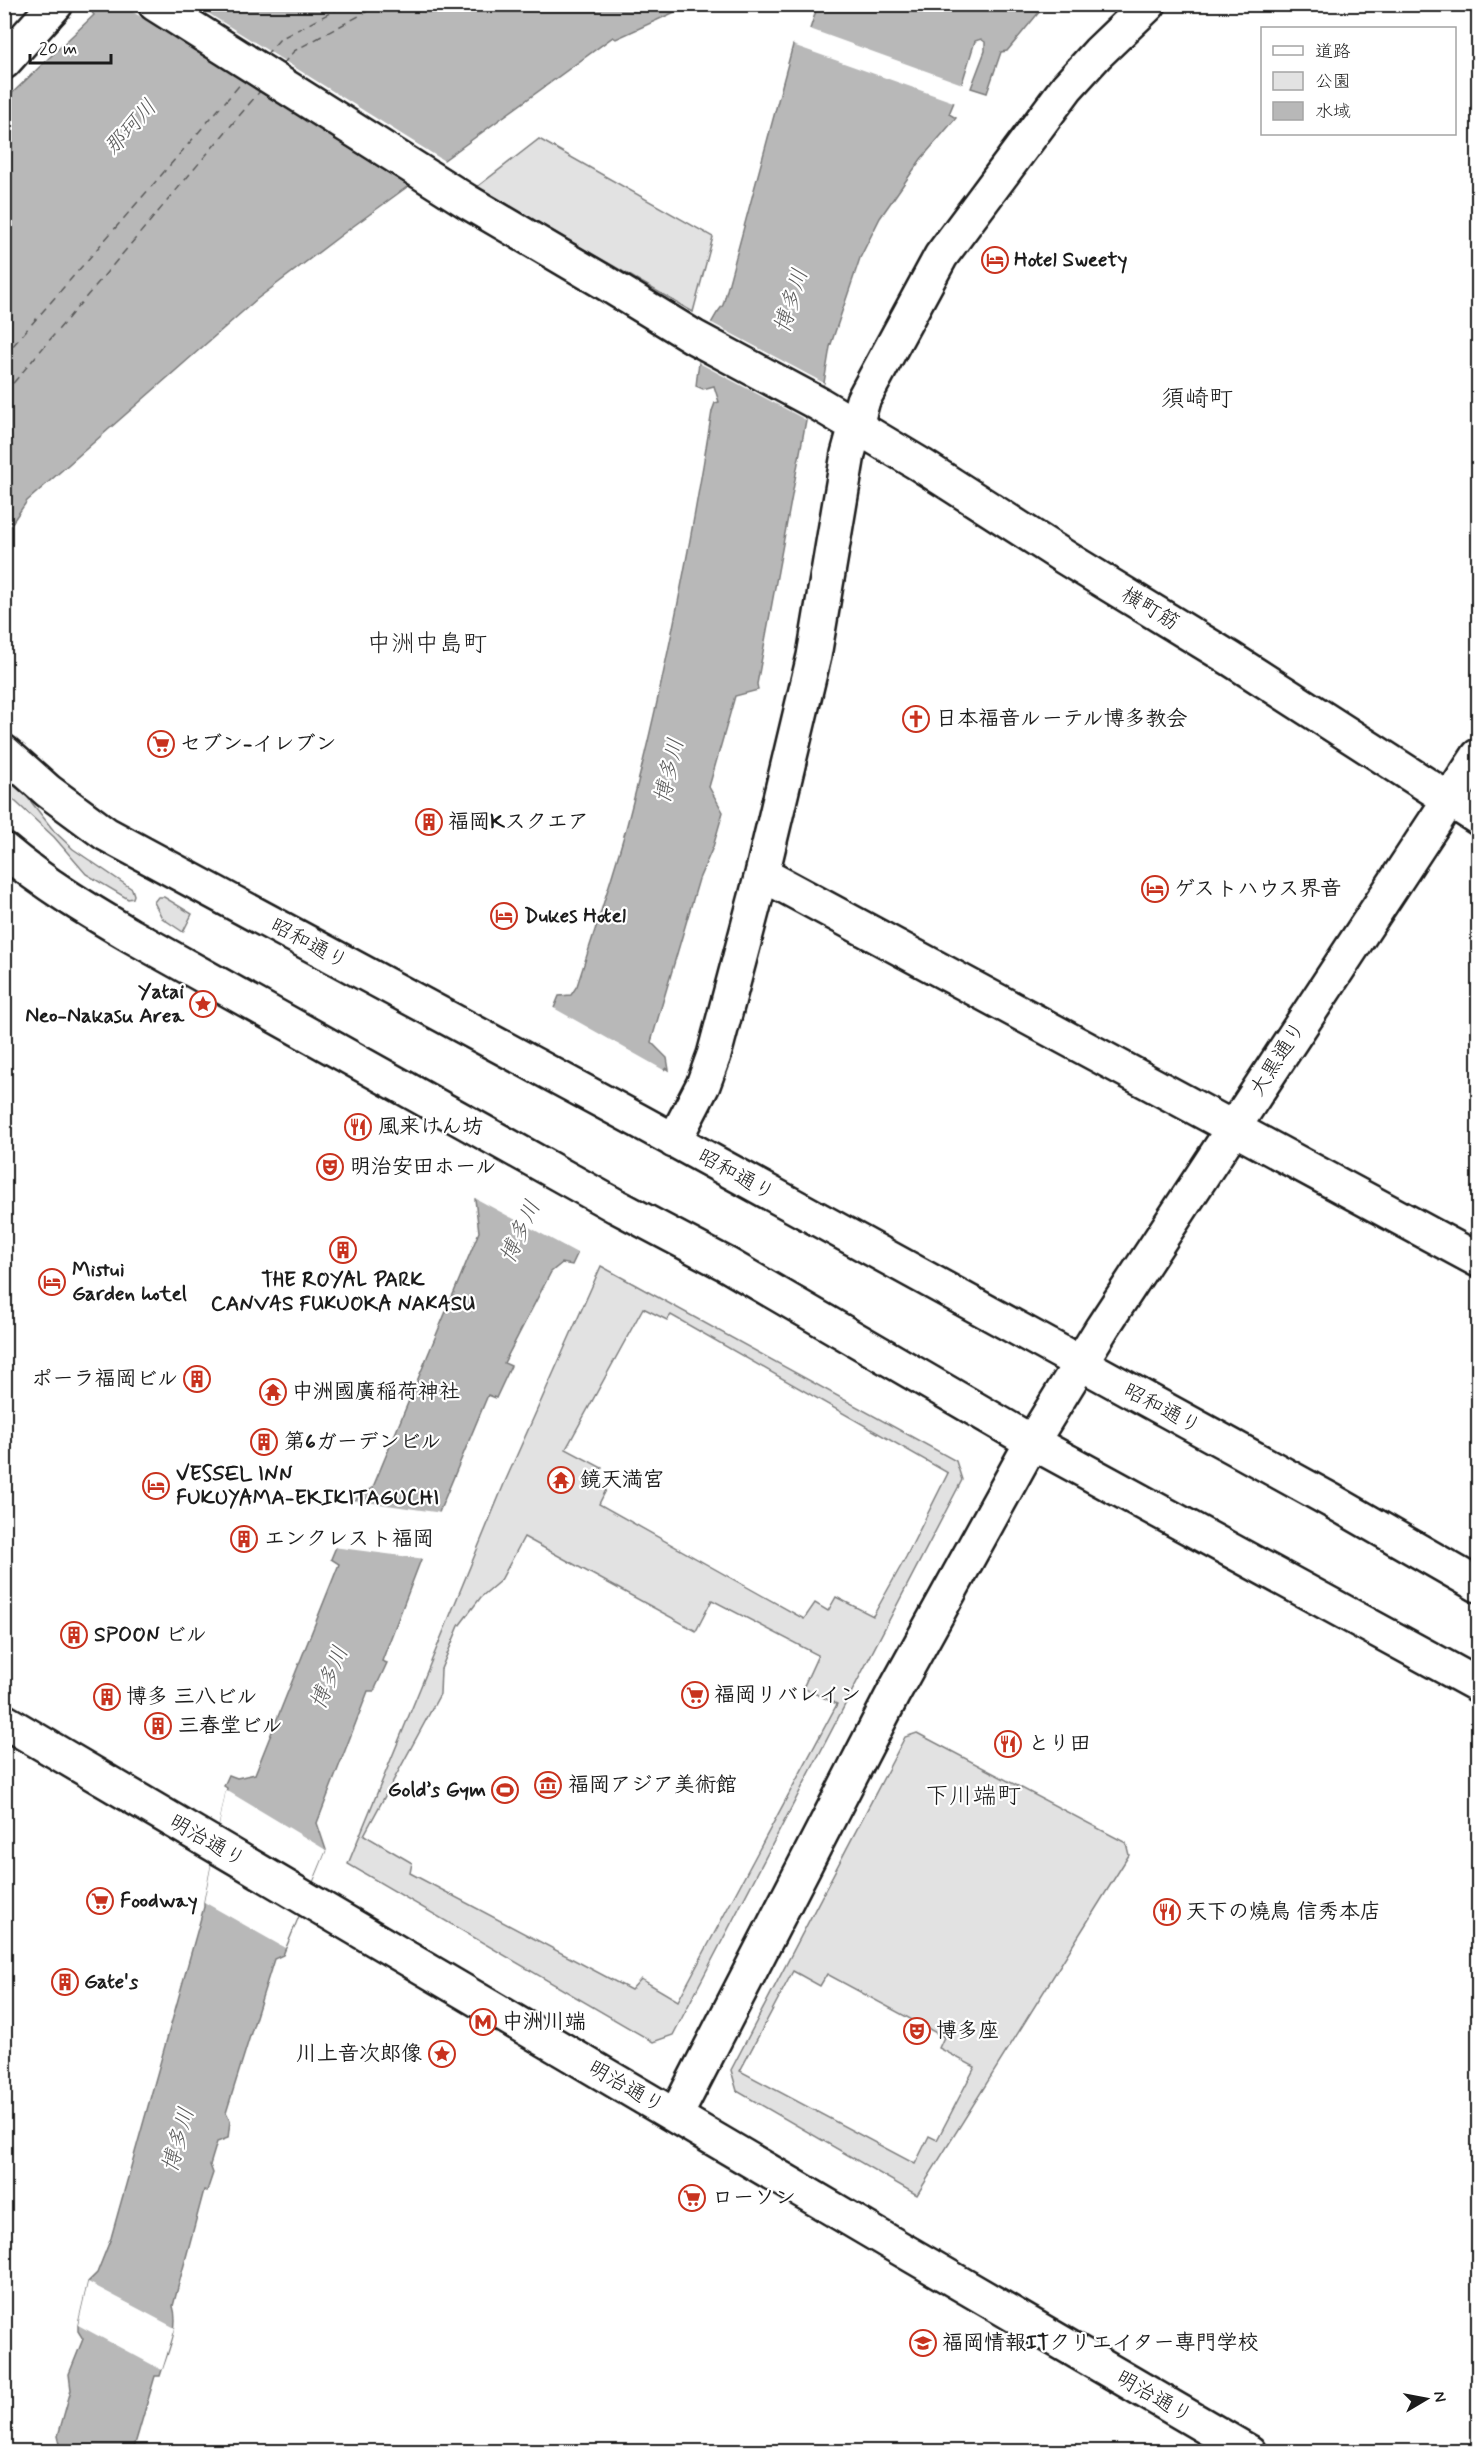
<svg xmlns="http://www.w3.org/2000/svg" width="1483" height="2456" viewBox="0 0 1483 2456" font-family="Mynerve,'Klee One',sans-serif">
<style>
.green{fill:#e2e2e2;stroke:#7f7f7f;stroke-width:1.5;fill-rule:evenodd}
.water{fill:#b8b8b8;stroke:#7a7a7a;stroke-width:1.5}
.pier{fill:#fff}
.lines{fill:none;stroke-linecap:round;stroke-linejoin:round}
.ferry{stroke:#5a5a5a;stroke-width:1.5;stroke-dasharray:8 6;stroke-linecap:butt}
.secondary-casing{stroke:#1c1c1c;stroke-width:38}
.secondary{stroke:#fff;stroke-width:33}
.labels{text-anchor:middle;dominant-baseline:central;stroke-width:4.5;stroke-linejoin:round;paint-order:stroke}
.poi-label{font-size:21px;font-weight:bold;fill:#1c1c1c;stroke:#fff;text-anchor:start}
.street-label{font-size:21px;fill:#1c1c1c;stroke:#fff}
.water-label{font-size:22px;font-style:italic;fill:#5a5a5a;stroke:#fff}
.quarter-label{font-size:24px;fill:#1c1c1c;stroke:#fff}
</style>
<rect width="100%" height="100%" fill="#fff"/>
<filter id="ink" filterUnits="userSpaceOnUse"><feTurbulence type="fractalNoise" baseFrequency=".0167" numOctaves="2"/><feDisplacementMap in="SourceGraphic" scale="12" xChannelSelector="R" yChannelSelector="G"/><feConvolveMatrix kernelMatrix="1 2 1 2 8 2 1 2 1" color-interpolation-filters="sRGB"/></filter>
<g filter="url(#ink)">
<path class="green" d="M539 139 713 237 693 312 477 187Z
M5 777 25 794 54 831 73 849 132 889 134 895 133 898 128 899 86 874 54 837 5 792Z
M158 897H164L192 914 183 932 162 918 154 902Z
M601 1266 956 1461 962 1480 673 2035 653 2042 348 1864 504 1484ZM643 1308 667 1320 671 1315 948 1473 906 1557 873 1616 836 1597 828 1611 815 1603 804 1619 599 1504 606 1490 593 1483 602 1468 566 1449ZM524 1537 696 1631 712 1600 818 1655 803 1688 837 1704 678 2001 641 1979 631 1990 410 1873 412 1863 364 1835 440 1694 441 1669 459 1626 481 1597 501 1580Z
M917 1733 1126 1843 1129 1855 917 2195 737 2091 731 2070 905 1737ZM793 1971 820 1986 827 1974 944 2037 939 2048 975 2067 937 2140 929 2136 915 2164 740 2071Z"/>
<path class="water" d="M93 4 690 5 616 39 613 37 348 230 257 299 27 501 5 533V100L94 15 89 8Z
M818 5H1045L1007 51 1001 52 987 93 971 88 985 51V42L981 39 975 41 962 83 949 114 956 118 921 159 880 218 860 258 830 347 824 383 806 420 757 684 758 690 735 696 709 787 723 812 713 847 699 879 651 1042 667 1058 669 1070 666 1068 664 1070 572 1265 562 1263 551 1272 504 1363 511 1366 496 1398 488 1395 440 1510 382 1661 387 1663 374 1691H368L317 1823 326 1850 283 1955 274 1959 226 2113 230 2121 228 2138 217 2142 210 2165 213 2173 207 2191 204 2190 173 2306C180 2328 167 2353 160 2376H155L133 2451 54 2452 55 2449 61 2448 58 2436 71 2390 69 2374 83 2339 78 2331V2325L88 2282 97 2273 111 2238 204 1907V1902L227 1788 224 1786 229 1775 237 1778 255 1774 339 1564 331 1559 356 1499 373 1487 479 1232 475 1199 559 996 571 995 577 986C594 933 612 879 627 825 663 689 690 550 712 411L715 403 719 402 714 386 703 389 696 386C699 356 704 328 723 305L793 45 810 29Z"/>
<path class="pier" d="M122 5H195L446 162 410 188Z
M807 28 810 29 965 85 956 103 793 45 794 40Z
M710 322 824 383 806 420 699 363Z
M552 1007 669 1073 667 1072 579 1254 473 1197Z
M352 1500 442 1513 425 1559 333 1547Z
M226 1790 326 1850 285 1948 204 1902Z
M88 2282 175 2328 162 2370 78 2325Z"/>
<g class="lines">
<path class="ferry" d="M265 56 280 39 347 4
M282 65 294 51 381 4
M4 356 244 80
M4 394 261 90"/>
<defs>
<path id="secondary" d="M155 4 468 202 604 282 694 337 819 404 921 465 1066 558 1231 659 1478 818
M4 62 56 4
M4 752 48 791 106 834 637 1120 1332 1501 1478 1585
M4 850C44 884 88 910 132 936L616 1206 726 1264 1032 1442 1478 1685
M762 874 1478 1260
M674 1141 703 1085 714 1055 762 874 814 656 848 454 863 400 941 256 1067 87 1098 53 1149 4
M4 1721 901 2249 1249 2452
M676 2115 893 1694 1032 1442 1102 1328 1478 756"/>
</defs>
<use href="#secondary" class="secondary-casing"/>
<use href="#secondary" class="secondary"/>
</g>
</g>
<defs>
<symbol id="hotel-ring" viewBox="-11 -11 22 22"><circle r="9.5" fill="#fff" stroke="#c8321e" stroke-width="1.5"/><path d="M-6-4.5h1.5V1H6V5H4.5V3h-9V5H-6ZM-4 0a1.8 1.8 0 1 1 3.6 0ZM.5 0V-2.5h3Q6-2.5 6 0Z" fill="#c8321e"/></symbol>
<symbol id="church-ring" viewBox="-11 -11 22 22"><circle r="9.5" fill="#fff" stroke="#c8321e" stroke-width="1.5"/><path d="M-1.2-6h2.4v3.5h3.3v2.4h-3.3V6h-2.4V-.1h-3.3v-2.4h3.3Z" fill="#c8321e"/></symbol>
<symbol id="supermarket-ring" viewBox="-11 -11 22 22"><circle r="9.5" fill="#fff" stroke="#c8321e" stroke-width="1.5"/><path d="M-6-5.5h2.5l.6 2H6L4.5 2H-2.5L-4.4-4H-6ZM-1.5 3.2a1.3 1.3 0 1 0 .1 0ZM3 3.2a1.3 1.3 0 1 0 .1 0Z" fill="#c8321e"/></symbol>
<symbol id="building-ring" viewBox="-11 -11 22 22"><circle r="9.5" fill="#fff" stroke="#c8321e" stroke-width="1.5"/><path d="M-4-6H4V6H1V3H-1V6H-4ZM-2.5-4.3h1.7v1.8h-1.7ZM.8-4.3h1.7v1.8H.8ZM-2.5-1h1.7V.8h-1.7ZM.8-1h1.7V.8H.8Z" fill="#c8321e"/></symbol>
<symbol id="sight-ring" viewBox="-11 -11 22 22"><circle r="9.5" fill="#fff" stroke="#c8321e" stroke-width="1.5"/><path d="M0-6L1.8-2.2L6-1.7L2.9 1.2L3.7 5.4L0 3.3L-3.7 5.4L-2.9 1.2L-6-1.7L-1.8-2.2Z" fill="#c8321e"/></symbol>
<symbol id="restaurant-ring" viewBox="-11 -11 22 22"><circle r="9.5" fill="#fff" stroke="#c8321e" stroke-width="1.5"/><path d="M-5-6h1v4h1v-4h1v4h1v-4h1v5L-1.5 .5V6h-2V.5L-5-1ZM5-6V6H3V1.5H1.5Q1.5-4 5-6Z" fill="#c8321e"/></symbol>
<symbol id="theatre-ring" viewBox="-11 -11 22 22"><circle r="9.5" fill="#fff" stroke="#c8321e" stroke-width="1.5"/><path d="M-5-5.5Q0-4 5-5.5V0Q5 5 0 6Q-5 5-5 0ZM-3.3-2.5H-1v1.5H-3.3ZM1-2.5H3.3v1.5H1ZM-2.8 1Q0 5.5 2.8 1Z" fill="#c8321e"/></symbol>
<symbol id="temple-ring" viewBox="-11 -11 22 22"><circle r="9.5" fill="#fff" stroke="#c8321e" stroke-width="1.5"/><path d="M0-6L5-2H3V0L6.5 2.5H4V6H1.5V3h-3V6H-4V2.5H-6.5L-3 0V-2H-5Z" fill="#c8321e"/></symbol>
<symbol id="museum-ring" viewBox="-11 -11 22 22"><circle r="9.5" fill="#fff" stroke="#c8321e" stroke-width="1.5"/><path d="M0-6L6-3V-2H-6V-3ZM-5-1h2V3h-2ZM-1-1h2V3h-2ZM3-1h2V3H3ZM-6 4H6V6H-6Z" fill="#c8321e"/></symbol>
<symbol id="stadium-ring" viewBox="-11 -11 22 22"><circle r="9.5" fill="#fff" stroke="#c8321e" stroke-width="1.5"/><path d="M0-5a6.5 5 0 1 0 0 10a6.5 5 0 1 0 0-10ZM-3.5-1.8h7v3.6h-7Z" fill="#c8321e"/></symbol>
<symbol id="metro-ring" viewBox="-11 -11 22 22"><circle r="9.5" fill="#fff" stroke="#c8321e" stroke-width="1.5"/><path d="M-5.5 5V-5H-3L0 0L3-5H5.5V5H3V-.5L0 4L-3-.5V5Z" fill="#c8321e"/></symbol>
<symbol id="university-ring" viewBox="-11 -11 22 22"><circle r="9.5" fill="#fff" stroke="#c8321e" stroke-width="1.5"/><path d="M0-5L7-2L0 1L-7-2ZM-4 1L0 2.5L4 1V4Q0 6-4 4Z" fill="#c8321e"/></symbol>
</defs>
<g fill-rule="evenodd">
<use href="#hotel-ring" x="980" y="245" width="30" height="30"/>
<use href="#church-ring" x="901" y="704" width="30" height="30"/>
<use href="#supermarket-ring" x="146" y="729" width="30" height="30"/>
<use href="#building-ring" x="414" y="807" width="30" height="30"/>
<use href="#hotel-ring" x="1140" y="874" width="30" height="30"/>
<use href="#hotel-ring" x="489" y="901" width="30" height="30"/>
<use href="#sight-ring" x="188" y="989" width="30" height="30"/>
<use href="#restaurant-ring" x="343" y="1112" width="30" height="30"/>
<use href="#theatre-ring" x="315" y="1152" width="30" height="30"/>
<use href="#building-ring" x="328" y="1235" width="30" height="30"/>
<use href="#hotel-ring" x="37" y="1267" width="30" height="30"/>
<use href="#building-ring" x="182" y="1364" width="30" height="30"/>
<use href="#temple-ring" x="258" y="1377" width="30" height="30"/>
<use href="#building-ring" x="249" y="1427" width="30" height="30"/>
<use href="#temple-ring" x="546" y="1465" width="30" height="30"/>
<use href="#hotel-ring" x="141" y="1471" width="30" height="30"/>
<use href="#building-ring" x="229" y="1524" width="30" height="30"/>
<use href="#building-ring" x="59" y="1620" width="30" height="30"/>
<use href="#supermarket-ring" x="680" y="1680" width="30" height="30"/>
<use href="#building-ring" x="92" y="1682" width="30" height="30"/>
<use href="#building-ring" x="143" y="1711" width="30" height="30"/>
<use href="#restaurant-ring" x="993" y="1729" width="30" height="30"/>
<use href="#museum-ring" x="533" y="1770" width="30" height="30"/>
<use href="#stadium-ring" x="490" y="1775" width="30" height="30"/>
<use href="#supermarket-ring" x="85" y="1886" width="30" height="30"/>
<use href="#restaurant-ring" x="1152" y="1897" width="30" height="30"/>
<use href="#building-ring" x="50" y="1967" width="30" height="30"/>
<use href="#metro-ring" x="468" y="2007" width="30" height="30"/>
<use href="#theatre-ring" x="902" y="2016" width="30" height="30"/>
<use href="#sight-ring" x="427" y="2039" width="30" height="30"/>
<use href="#supermarket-ring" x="677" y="2183" width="30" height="30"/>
<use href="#university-ring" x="908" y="2328" width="30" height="30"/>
</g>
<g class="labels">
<g class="poi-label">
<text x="1014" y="260">Hotel Sweety</text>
<text x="936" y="719">日本福音ルーテル博多教会</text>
<text x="180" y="744">セブン-イレブン</text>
<text x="448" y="822">福岡Kスクエア</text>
<text x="1174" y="889">ゲストハウス界音</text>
<text x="524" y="916">Dukes Hotel</text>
<text x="184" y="992" text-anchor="end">Yatai<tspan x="184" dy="24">Neo-Nakasu Area</tspan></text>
<text x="378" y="1127">風来けん坊</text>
<text x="350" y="1167">明治安田ホール</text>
<text x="72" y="1270">Mistui<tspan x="72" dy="24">Garden hotel</tspan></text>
<text x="343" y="1280" text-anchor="middle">THE ROYAL PARK<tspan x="343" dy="24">CANVAS FUKUOKA NAKASU</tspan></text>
<text x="178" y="1379" text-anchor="end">ポーラ福岡ビル</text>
<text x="292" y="1392">中洲國廣稲荷神社</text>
<text x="284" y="1442">第6ガーデンビル</text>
<text x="176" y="1474">VESSEL INN<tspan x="176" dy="24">FUKUYAMA-EKIKITAGUCHI</tspan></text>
<text x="580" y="1480">鏡天満宮</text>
<text x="264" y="1539">エンクレスト福岡</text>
<text x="94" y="1635">SPOON ビル</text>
<text x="714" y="1695">福岡リバレイン</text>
<text x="126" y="1697">博多 三八ビル</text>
<text x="178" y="1726">三春堂ビル</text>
<text x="1028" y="1744">とり田</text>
<text x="568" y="1785">福岡アジア美術館</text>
<text x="486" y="1790" text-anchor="end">Gold’s Gym</text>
<text x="120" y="1901">Foodway</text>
<text x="1186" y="1912">天下の燒鳥 信秀本店</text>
<text x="84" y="1982">Gate's</text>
<text x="502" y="2022">中洲川端</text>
<text x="936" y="2031">博多座</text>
<text x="422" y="2054" text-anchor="end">川上音次郎像</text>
<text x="712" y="2198">ローソン</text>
<text x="942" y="2343">福岡情報ITクリエイター専門学校</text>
</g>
<g class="street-label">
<text transform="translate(1150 609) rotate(31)">横町筋</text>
<text transform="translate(309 944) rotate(28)">昭和通り</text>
<text transform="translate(1278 1059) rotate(-57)">大黒通り</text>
<text transform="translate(736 1175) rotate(29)">昭和通り</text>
<text transform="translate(1162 1409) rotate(28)">昭和通り</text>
<text transform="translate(207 1841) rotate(30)">明治通り</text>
<text transform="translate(626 2087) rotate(30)">明治通り</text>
<text transform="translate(1154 2397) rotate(30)">明治通り</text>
</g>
<g class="water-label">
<text transform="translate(131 128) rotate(-48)">那珂川</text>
<text transform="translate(792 301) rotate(-73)">博多川</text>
<text transform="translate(670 771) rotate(-77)">博多川</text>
<text transform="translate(521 1232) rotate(-65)">博多川</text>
<text transform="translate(330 1678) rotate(-68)">博多川</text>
<text transform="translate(179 2140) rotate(-74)">博多川</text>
</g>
<g class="quarter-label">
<text x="1197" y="399">須崎町</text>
<text x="427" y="644">中洲中島町</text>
<text x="973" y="1796">下川端町</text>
</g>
</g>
<rect width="1483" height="2456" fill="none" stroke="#fff" stroke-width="24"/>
<rect x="12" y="12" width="1459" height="2432" fill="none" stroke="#1c1c1c" stroke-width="2" filter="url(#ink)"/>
<rect x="1261" y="27" width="195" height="108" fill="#ffffff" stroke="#a4a4a4" stroke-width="1.5"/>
<rect x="1273" y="46" width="30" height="9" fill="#ffffff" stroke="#a4a4a4" stroke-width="1.5"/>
<text x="1315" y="57" font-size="18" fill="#1c1c1c">道路</text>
<rect x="1273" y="72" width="30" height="18" fill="#e2e2e2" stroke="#a4a4a4" stroke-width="1.5"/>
<text x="1315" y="87" font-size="18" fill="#1c1c1c">公園</text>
<rect x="1273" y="102" width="30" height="18" fill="#b8b8b8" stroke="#a4a4a4" stroke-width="1.5"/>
<text x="1315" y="117" font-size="18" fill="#1c1c1c">水域</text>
<g transform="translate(1426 2399) rotate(80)" stroke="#ffffff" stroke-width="4.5" paint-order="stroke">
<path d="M0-4.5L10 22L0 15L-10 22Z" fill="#1c1c1c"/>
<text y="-9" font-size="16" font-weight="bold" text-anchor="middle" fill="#1c1c1c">N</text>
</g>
<path d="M30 54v9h81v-9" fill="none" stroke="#1c1c1c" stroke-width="3"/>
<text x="39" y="54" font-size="18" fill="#1c1c1c" stroke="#ffffff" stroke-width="4.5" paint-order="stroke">20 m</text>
</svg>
